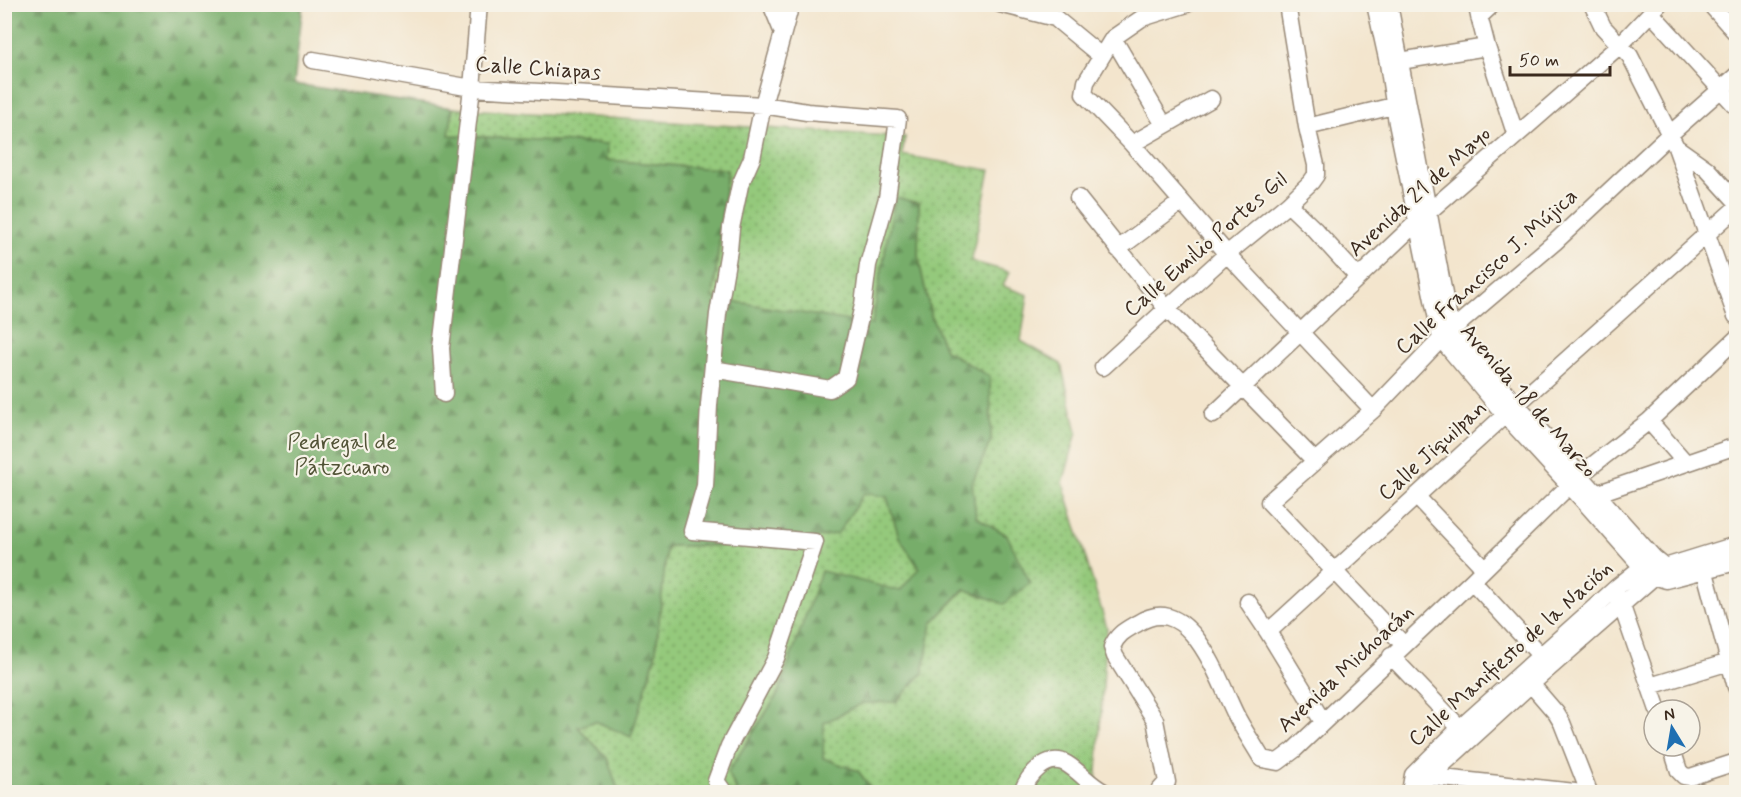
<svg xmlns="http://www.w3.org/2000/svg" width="1741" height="797" viewBox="0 0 1741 797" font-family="Mynerve,sans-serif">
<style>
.grass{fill:url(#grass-dots);stroke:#687a4c;stroke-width:1.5}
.forest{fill:url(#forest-firs);stroke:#596c44;stroke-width:1.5}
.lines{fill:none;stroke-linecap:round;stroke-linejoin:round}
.minor-casing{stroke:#978876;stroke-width:19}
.minor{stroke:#fff;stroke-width:16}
.labels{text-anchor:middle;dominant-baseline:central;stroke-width:4.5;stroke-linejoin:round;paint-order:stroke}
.street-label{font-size:22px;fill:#3b2a1e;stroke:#f7f3e8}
.park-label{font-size:22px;fill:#515235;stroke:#f7f3e8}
</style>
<defs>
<pattern id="grass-dots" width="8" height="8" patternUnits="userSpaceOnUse" patternTransform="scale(1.5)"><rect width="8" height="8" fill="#94c97b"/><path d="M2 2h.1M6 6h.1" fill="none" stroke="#7aa364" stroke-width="1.8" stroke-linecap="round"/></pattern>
<pattern id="forest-firs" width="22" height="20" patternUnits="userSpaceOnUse" patternTransform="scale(1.5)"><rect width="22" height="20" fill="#77ad6b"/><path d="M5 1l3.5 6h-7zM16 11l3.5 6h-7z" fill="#638d57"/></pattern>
</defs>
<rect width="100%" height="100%" fill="#f7f3e8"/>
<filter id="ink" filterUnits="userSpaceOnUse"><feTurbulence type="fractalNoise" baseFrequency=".0167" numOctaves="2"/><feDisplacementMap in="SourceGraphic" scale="12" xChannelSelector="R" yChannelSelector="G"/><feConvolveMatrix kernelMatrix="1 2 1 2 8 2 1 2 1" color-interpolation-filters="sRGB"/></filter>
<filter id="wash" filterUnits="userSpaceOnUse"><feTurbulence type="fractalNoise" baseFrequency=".008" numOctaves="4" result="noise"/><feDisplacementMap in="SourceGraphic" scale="24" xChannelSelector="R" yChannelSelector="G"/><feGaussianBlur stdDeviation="1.35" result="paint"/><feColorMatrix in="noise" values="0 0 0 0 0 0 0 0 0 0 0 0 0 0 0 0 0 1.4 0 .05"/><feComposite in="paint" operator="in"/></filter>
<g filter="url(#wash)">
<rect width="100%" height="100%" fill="#f3e5cd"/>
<path class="grass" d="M453 108 905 137 902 155 990 170 971 261 1009 272 1003 286 1028 295 1021 341 1061 364 1077 432 1063 483 1107 628 1096 785 1090 792H874L858 771 823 758V723L862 703 896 702 923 673 932 623 965 589 1004 603 1007 535 976 517 972 483 991 440 990 377 945 350 931 316 918 256 919 203 895 198 872 325 713 298 727 170 606 160 607 144 449 135Z
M864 493 887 497 899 537 920 568 900 591 796 647 778 694 728 772 737 792H622L617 787 607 758 578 727 595 721 630 736 655 657 667 546 783 545Z"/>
<path class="forest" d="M5 5H303L294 84 453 108 449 135 608 144 607 160 727 170 713 298 872 325 895 197 919 203 918 256 931 316 945 350 990 377 991 440 972 483 976 517 1007 535 1030 583 1004 604 964 589 932 623 923 673 896 702 862 703 824 723 823 758 858 771 874 792H737L728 772 778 694 821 571 900 591 919 568 899 537 887 497 864 493 838 533 783 545 667 546 655 657 631 737 595 721 578 727 607 758 617 787 622 792H5Z"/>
</g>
<g filter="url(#ink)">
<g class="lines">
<defs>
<path id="minor" d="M771 4 783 33
M1000 4 1055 18 1101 56
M1187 4 1142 18 1113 38 1086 82 1084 94 1132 144 1227 254 1373 410
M1375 4 1388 63 1397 123 1441 339 1505 415 1582 499 1642 567 1654 576 1666 580 1736 562
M1389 4 1451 331 1654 558 1665 567
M1476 4 1487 47 1516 136
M1592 4 1603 27 1630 56 1676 147 1736 316
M1710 4 1736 33
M1651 13 1736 106
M1479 17 1493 4
M1113 38 1164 125
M313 60 472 88 763 105 807 112 898 119 887 198 868 265 863 305 846 378 830 389 713 369
M1400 61 1487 47
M1307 127 1393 106
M1132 144 1211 99
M1676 147 1707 169 1736 201
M1078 198 1166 308 1314 460
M1288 204 1314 229 1358 277
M1118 249 1181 202
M1103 367 1227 254 1288 204 1311 182 1316 175V165L1307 127 1287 4
M444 394 441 348 472 88 479 4
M1213 415 1417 222 1620 45 1659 4
M1649 421 1685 462
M1416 496 1484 568
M1590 496 1736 446
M1702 561 1736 687
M1472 581 1540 655
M1619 598 1658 710
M1248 602 1268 632 1323 722
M1268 632 1505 415 1736 208
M1404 645 1269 502 1373 410 1441 339 1555 242 1669 135 1736 76
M1391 656 1460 728
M1531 684 1556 713 1562 723 1589 792
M1650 686 1736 660
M1671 746 1679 771 1684 776 1690 777 1736 762
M1423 776 1575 792
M724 792 716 781 729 746 776 658 815 542 692 531 705 486 709 405 718 314 729 250 731 228 740 185 752 158 763 105 791 4
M1022 792C1028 776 1047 752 1067 764 1080 772 1090 785 1104 792
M1158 792 1167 782 1155 720 1115 656 1112 647C1117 634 1126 630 1138 623 1192 589 1220 686 1238 719 1245 732 1254 745 1262 759L1278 762 1294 750 1472 581 1580 475 1649 421 1736 339
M1410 792 1429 777 1531 684 1665 567 1736 545
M1410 792 1413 775 1460 728 1616 588 1651 560"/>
</defs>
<use href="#minor" class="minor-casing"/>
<use href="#minor" class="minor"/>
</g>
</g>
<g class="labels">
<g class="street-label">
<text transform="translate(538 69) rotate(4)">Calle Chiapas</text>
<text transform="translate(1420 192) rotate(-42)">Avenida 21 de Mayo</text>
<text transform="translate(1206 245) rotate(-41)">Calle Emilio Portes Gil</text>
<text transform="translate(1487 272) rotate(-42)">Calle Francisco J. Mújica</text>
<text transform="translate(1528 401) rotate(49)">Avenida 18 de Marzo</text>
<text transform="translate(1433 451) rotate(-42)">Calle Jiquilpan</text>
<text transform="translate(1511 654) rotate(-42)">Calle Manifiesto de la Nación</text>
<text transform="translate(1346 669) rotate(-43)">Avenida Michoacán</text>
</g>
<g class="park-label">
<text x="342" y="443">Pedregal de<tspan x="342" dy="25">Pátzcuaro</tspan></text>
</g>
</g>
<rect width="1741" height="797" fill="none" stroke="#f7f3e8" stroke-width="24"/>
<g transform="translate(1672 728) rotate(349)"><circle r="28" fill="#f7f3e8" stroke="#aca397" stroke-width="1.5"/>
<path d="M0-4.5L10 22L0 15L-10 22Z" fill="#1f6fb2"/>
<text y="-9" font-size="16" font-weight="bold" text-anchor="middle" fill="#3b2a1e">N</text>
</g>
<path d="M1510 66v9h100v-9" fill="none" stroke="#3b2a1e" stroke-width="3"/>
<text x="1519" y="66" font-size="18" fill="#3b2a1e" stroke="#f7f3e8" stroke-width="4.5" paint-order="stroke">50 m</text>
</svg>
